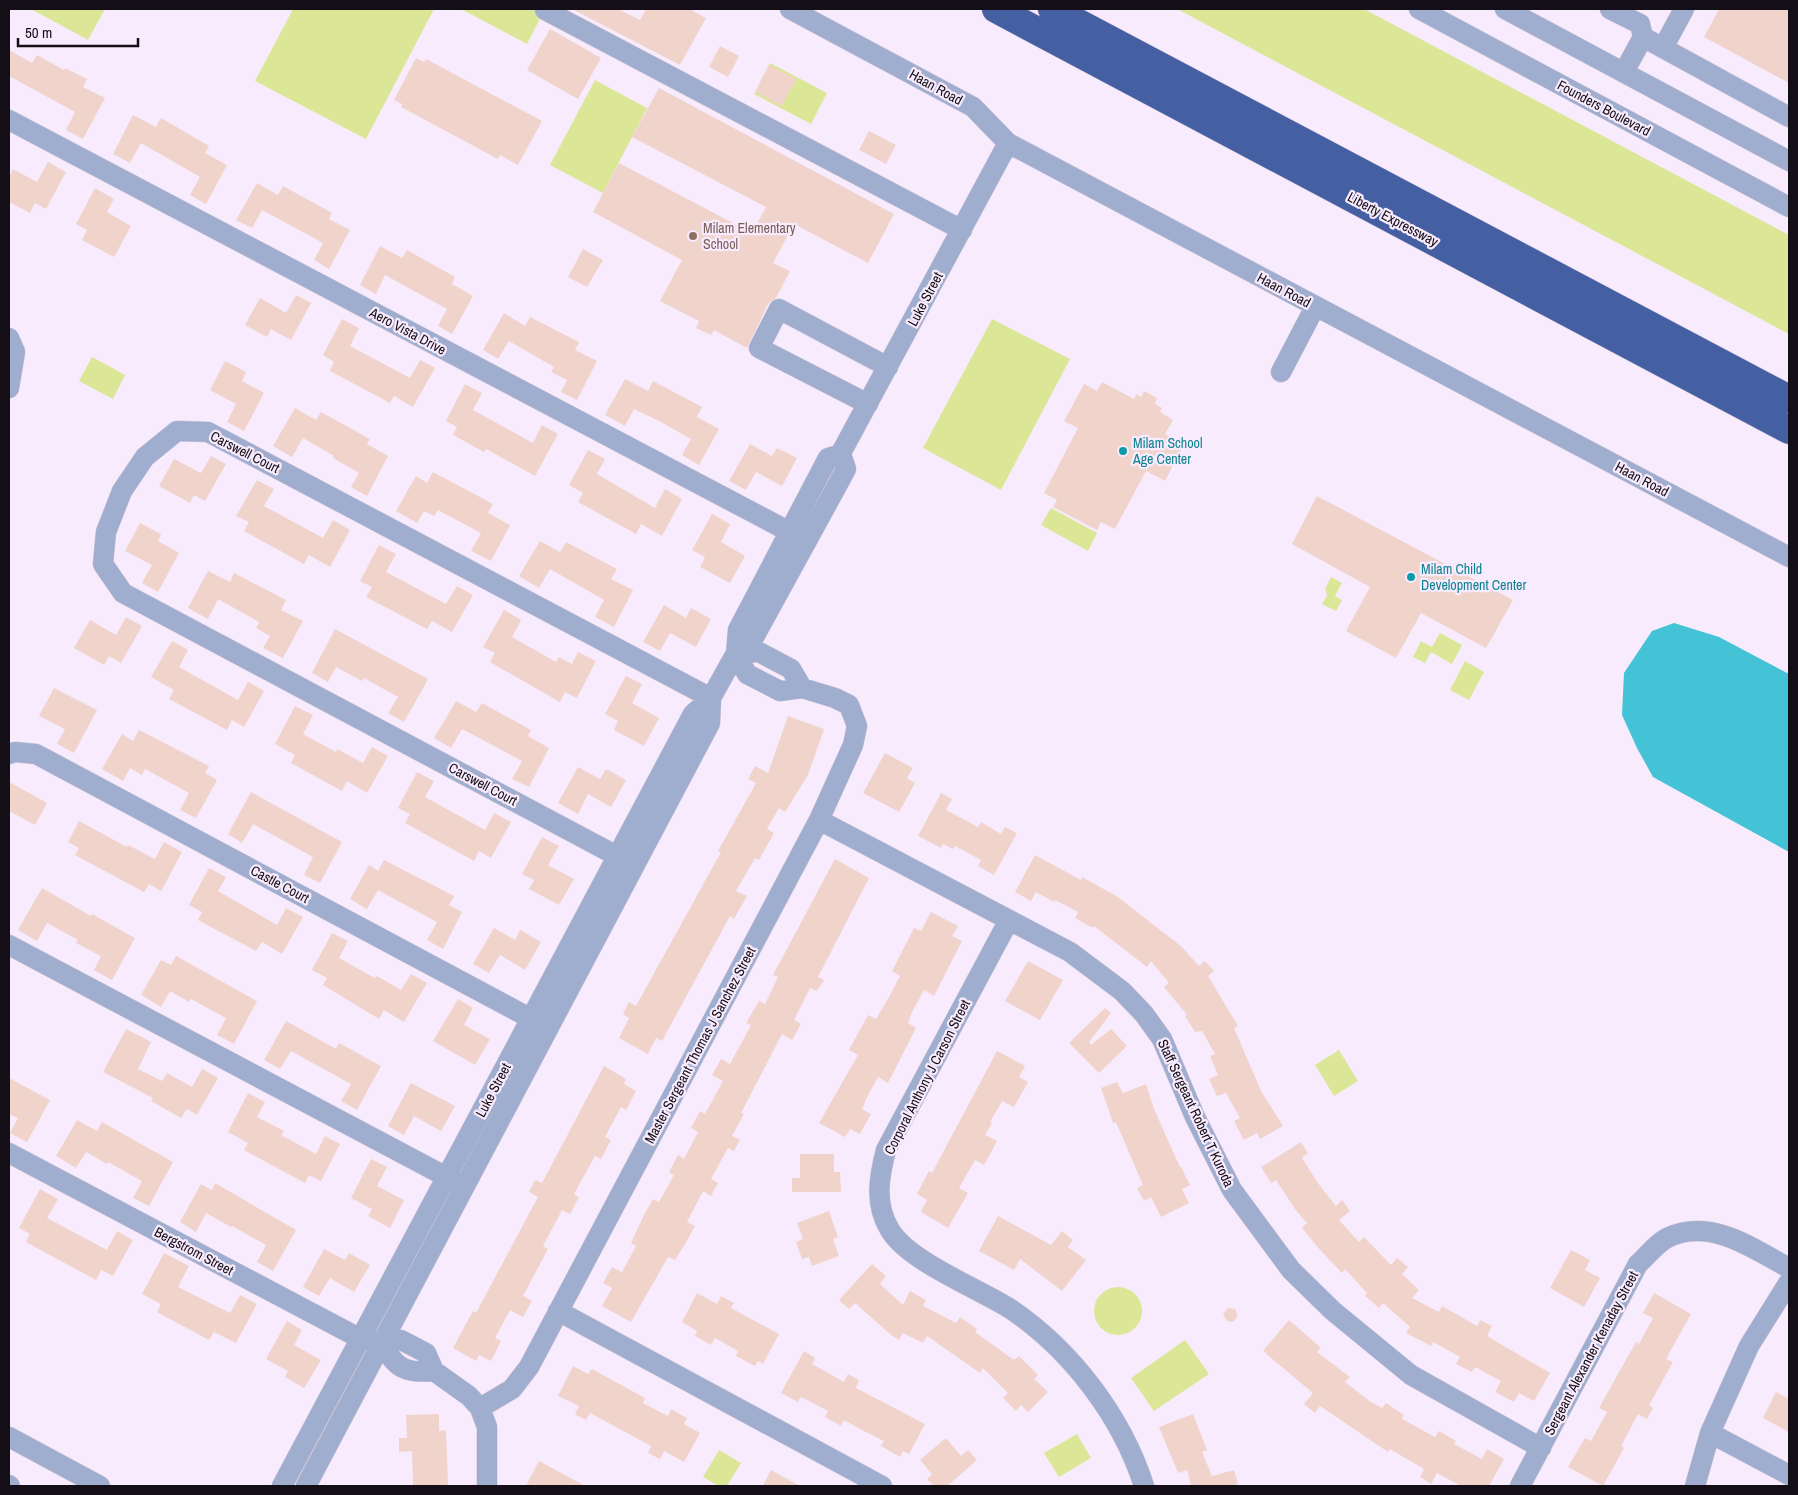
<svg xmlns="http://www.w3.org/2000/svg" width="1798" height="1495" viewBox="0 0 1798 1495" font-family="'Archivo Narrow',sans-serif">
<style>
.green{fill:#dbe797}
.water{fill:#43c3d5}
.building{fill:#f0d4cb}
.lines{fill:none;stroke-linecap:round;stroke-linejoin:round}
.minor-casing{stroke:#d4c8d8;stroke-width:21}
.highway-casing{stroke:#d4c8d8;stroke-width:29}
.minor{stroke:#9faecf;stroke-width:20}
.highway{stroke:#445fa2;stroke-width:28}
.education-dot{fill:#8d6e63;stroke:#f8ebfd;stroke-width:2}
.culture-dot{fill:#0f9aa8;stroke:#f8ebfd;stroke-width:2}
.labels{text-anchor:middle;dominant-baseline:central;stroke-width:4.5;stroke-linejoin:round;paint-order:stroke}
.street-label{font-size:14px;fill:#140f16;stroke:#f8ebfd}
.education-label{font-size:14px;fill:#785e54;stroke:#f8ebfd;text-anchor:start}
.culture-label{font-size:14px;fill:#0d838f;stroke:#f8ebfd;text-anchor:start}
</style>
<rect width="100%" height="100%" fill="#f8ebfd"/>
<path class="green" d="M31 9H105L88 40Z
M293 9H434L366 139 255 81Z
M461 9H545L527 44Z
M1177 9H1364L1789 235V334Z
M770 63 827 93 811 124 754 94Z
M595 80 647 108 603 193 550 165Z
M992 319 1070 359 1001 490 923 448Z
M92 357 125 375 113 399 79 381Z
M1051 508 1097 533 1088 551 1041 525Z
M1331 577 1342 583 1335 596 1342 600 1336 611 1322 604 1327 595 1325 589Z
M1440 633 1462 645 1452 664 1431 652 1425 663 1413 657 1421 641 1432 647Z
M1465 661 1484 672 1469 700 1450 690Z
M1339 1050 1358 1081 1334 1096 1315 1065Z
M1094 1311a24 24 0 1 1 48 0a24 24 0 1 1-48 0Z
M1185 1340 1209 1374 1154 1411 1131 1378Z
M1077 1434 1091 1458 1059 1477 1044 1453Z
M719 1450 741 1463 727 1486H719L703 1477Z"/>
<path class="water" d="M1674 623 1719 637 1789 674V852L1653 777 1637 748 1622 715 1624 673 1652 631Z"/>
<path class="building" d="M572 9H618L640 20 646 9H689L706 18 680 65Z
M1719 9H1789V83L1704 37Z
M550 29 601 58 578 99 527 70Z
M720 46 739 56 728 77 709 67Z
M9 50 32 63 37 55 64 70 65 68 87 79 83 87 105 98 83 139 66 130 75 112 9 76Z
M416 58 424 62 426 59 542 121 518 165 500 155 498 159 401 107 402 104 394 100Z
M769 65 796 79 782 106 755 92Z
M659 88 894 214 868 263 794 224 773 263 790 271 776 298 768 304 747 348 714 330 711 335 696 328 699 321 660 301 682 260 593 212 619 163 752 233 766 207 632 137Z
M133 115 156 127 161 118 209 146 205 153 227 165 206 204 190 195 200 177 141 143 130 163 113 154Z
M869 131 896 145 886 164 859 150Z
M48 162 66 172 46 209 35 203 30 213 9 202V177L13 169 37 182Z
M257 183 278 195 283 186 332 213 329 219 350 230 329 269 314 260 323 243 262 210 252 228 236 220Z
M95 188 114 199 107 212 131 226 114 257 82 240 87 230 76 224Z
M380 246 402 258 407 250 455 277 452 284 473 296 452 334 438 326 447 309 385 275 376 294 360 285Z
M583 249 603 260 587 287 568 277Z
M296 295 311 303 291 340 271 329 267 337 245 325 260 298 286 313Z
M504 313 525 326 530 317 579 342 575 350 597 361 577 400 561 392 567 380 551 372 554 367 509 341 498 359 483 350Z
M342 319 359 328 350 346 410 378 420 360 435 368 413 407 394 396 390 403 330 371 334 362 323 355Z
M225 361 246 372 242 381 264 393 244 431 227 422 236 404 210 390Z
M625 379 648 391 653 381 702 407 697 417 719 429 699 465 682 455 691 439 659 421 634 409 625 426 605 415Z
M1102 382 1134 399 1136 394 1141 397 1144 391 1157 398 1155 404 1162 408 1160 412 1173 420 1165 434 1184 444 1165 481 1146 471 1115 529 1101 522 1097 530 1053 507 1057 500 1044 493 1078 428 1064 421 1084 384 1097 391Z
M465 384 482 393 473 410 533 443 542 425 558 434 535 476 486 449 484 452 453 435 457 427 446 421Z
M295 408 316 420 321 412 370 439 367 444 388 456 367 496 351 487 359 473 333 458 334 456 303 438 292 457 273 446Z
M750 444 772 456 777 448 797 458 782 486 756 472 746 490 729 481Z
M588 450 605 459 597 474 655 508 665 489 682 499 662 536 641 524 636 534 578 502 583 493 569 485Z
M211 456 226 464 205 501 194 495 190 503 159 486 174 459 201 473Z
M433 472 493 504 488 513 510 525 491 561 471 551 481 533 438 510 434 516 424 511 417 523 396 511 416 476 427 483Z
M257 480 274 489 264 506 323 538 333 520 350 530 330 567 309 555 304 564 244 531 249 522 236 516Z
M1317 496 1513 600 1486 648 1421 613 1396 658 1346 631 1370 587 1292 544Z
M712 514 730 524 721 542 745 556 730 583 700 567 705 557 692 550Z
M140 523 161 534 158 541 179 553 158 592 142 583 152 565 125 551Z
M540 541 560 552 566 542 617 569 611 579 633 590 614 627 595 617 604 600 550 569 539 588 519 576Z
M379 545 396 554 386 572 446 604 457 586 473 595 452 632 432 621 427 629 366 597 372 587 360 581Z
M208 571 230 582 234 573 286 600 281 610 303 621 283 658 263 648 270 636 256 628 259 622 218 599 208 619 188 608Z
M664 605 686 618 691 608 711 619 696 647 670 633 660 651 643 642Z
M504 610 521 620 512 637 556 662 559 657 572 664 578 652 596 661 577 698 565 692 560 702 490 662 495 653 483 647Z
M126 617 142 626 121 663 109 656 104 665 74 648 90 620 116 635Z
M335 629 428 679 404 722 388 713 398 697 364 678 362 681 336 667 328 682 312 673Z
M172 641 188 650 179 667 213 686 238 700 248 682 264 691 244 727 232 720 227 730 169 699 174 690 151 677Z
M626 676 642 684 632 703 659 718 644 746 614 730 618 721 605 714Z
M54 688 97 710 74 753 57 744 65 729 39 716Z
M456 701 476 712 482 703 531 730 528 736 549 748 529 787 512 779 522 761 462 729 451 748 434 738Z
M295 706 313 715 303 734 336 752 337 749 363 763 372 747 388 756 367 793 347 781 342 791 291 763 295 755 275 744Z
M788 716 824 729 808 775 785 812 779 808 767 829 774 833 759 860 755 858 736 891 747 896 734 919 730 916 662 1041 656 1038 648 1054 619 1038 629 1018 623 1014 629 1002 636 1006 721 852 718 851 756 783 748 779 755 766 768 773Z
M139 730 209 766 205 773 217 780 196 818 180 810 189 793 145 769 142 775 130 768 123 781 102 769 122 734 133 741Z
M885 753 913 768 907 778 915 783 899 812 863 793Z
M578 767 600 779 606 769 626 780 611 807 588 794 578 814 558 803Z
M417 772 434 781 425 797 485 830 494 813 511 822 491 858 479 851 474 861 405 823 410 814 398 808Z
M9 782 47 803 35 825 9 811Z
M251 792 342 842 320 883 304 875 313 857 253 824 242 843 228 834Z
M941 793 952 799 946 810 978 827 981 822 1001 834 1005 827 1017 833 994 875 978 866 981 860 955 846 953 849 943 844 941 848 918 836Z
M79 821 127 847 128 845 155 859 164 842 182 852 161 891 149 884 144 892 75 855 79 848 68 842Z
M542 837 559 846 548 865 574 879 559 905 529 889 534 880 522 874Z
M1035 855 1081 880 1082 877 1118 897 1182 947 1199 966 1205 961 1214 971 1208 976 1238 1026 1234 1028 1261 1091 1283 1126 1260 1139 1257 1133 1244 1140 1234 1121 1240 1118 1226 1093 1217 1096 1209 1079 1218 1075 1210 1056 1215 1054 1202 1031 1195 1032 1185 1016 1187 1015 1164 987 1169 983 1151 961 1147 967 1094 926 1093 928 1075 918 1078 912 1055 900 1054 902 1036 892 1031 901 1015 892Z
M835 859 869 878 818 977 824 980 817 991 810 988 794 1020 801 1024 792 1040 782 1034 741 1113 744 1114 732 1136 740 1140 734 1151 728 1148 711 1179 718 1183 711 1196 703 1191 687 1222 695 1226 688 1239 675 1260 668 1257 631 1322 602 1306 612 1288 603 1283 612 1267 622 1272 636 1246 631 1243 644 1215 653 1199 659 1202 674 1175 669 1172 678 1155 684 1159 698 1132 691 1128 700 1111 705 1114 723 1081 712 1075 721 1059 730 1064 751 1025 746 1023 759 1001 765 1004 778 977 773 975Z
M384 860 454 896 449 905 462 912 443 949 427 940 437 922 378 890 367 909 350 899 369 865 378 871Z
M209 868 226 877 218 891 277 925 286 908 303 917 282 954 262 942 256 951 198 920 202 912 189 905Z
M42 888 91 916 92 914 135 938 112 980 94 970 101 956 76 943 78 940 47 923 37 941 18 930Z
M931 912 958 926 952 936 962 941 934 996 924 990 912 1012 908 1023 916 1028 888 1083 878 1077 866 1099 862 1109 871 1114 860 1134 850 1129 845 1137 819 1123 858 1055 849 1050 868 1015 876 1019 888 999 900 976 892 971 914 928 921 931Z
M494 928 515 940 520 930 541 942 525 970 500 955 489 973 473 964Z
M332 933 348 941 339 958 375 978 377 976 401 990 411 974 427 983 404 1022 384 1010 379 1019 323 985 327 978 312 970Z
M176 956 257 1001 234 1044 217 1035 226 1018 191 999 189 1002 170 991 161 1007 141 995 161 960 171 965Z
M1028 961 1063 980 1040 1020 1005 1001Z
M458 999 473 1008 464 1025 490 1039 475 1065 433 1041Z
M1105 1008 1111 1013 1089 1042 1091 1045 1111 1029 1127 1046 1099 1073 1069 1043Z
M286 1021 336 1049 339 1043 381 1066 357 1110 341 1101 351 1084 291 1051 280 1069 264 1060Z
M126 1029 151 1042 138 1069 162 1081 167 1073 192 1087 202 1069 218 1078 197 1115 187 1109 181 1118 151 1101 153 1098 103 1072Z
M997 1051 1025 1066 1019 1077 1028 1082 1014 1107 1002 1101 990 1122 992 1123 985 1135 997 1141 984 1165 975 1160 959 1188 968 1193 948 1228 921 1212 927 1200 917 1194 929 1171 932 1173Z
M604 1066 626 1079 624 1084 636 1091 626 1110 621 1107 605 1137 611 1140 601 1159 595 1156 574 1194 579 1197 570 1214 562 1210 543 1246 548 1249 523 1296 532 1301 523 1317 510 1310 495 1338 501 1341 491 1361 479 1355 476 1361 453 1348 473 1311 476 1313 538 1197 529 1192 535 1180 542 1183Z
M9 1078 50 1100 27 1142 10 1133 18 1118 9 1114Z
M1117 1082 1123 1093 1146 1084 1154 1109 1180 1167H1181L1190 1185 1182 1189 1189 1203 1161 1217 1151 1197 1144 1201 1137 1188 1143 1185 1116 1122 1113 1123 1101 1088Z
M411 1083 455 1106 441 1131 414 1116 404 1135 388 1126Z
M248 1093 265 1102 257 1117 284 1131 281 1135 316 1154 325 1136 340 1144 321 1181 309 1175 305 1183 244 1150 248 1143 228 1132Z
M77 1120 97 1131 102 1122 173 1162 149 1206 133 1198 142 1181 108 1162 107 1164 86 1152 76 1168 56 1156Z
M1301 1142 1308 1153 1302 1158 1320 1186 1336 1206 1342 1200 1350 1211 1339 1220 1359 1242 1364 1237 1391 1265 1397 1258 1408 1267 1402 1274 1419 1290 1412 1298 1439 1312 1442 1306 1477 1326 1480 1320 1492 1326 1487 1336 1550 1373 1534 1401 1519 1393 1514 1402 1495 1392 1501 1381 1475 1367 1472 1372 1456 1364 1460 1357 1433 1342 1431 1346 1406 1333 1410 1327 1383 1303 1379 1308 1365 1296 1367 1293 1345 1269 1342 1273 1321 1251 1302 1228 1307 1223 1295 1209 1276 1180 1271 1183 1261 1167Z
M800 1154H834V1172H840L841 1192H792V1178H800Z
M371 1159 387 1167 377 1186 404 1200 390 1228 368 1216 372 1209 351 1198Z
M215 1183 296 1230 273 1271 257 1262 266 1245 232 1226 231 1227 206 1213 196 1232 180 1222 201 1184 212 1190Z
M40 1189 58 1199 47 1218 107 1250 117 1231 133 1240 113 1276 101 1270 96 1280 26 1242 30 1234 19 1228Z
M829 1211 838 1237 833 1239 839 1256 812 1266 809 1257 802 1259 796 1242 803 1239 797 1223Z
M998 1216 1051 1245 1062 1231 1073 1240 1068 1247 1086 1260 1062 1291 1020 1259 1014 1270 979 1251Z
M324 1249 345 1260 349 1253 370 1265 354 1292 330 1278 319 1296 303 1287Z
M1571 1250 1590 1260 1585 1270 1600 1278 1584 1307 1550 1288Z
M164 1253 189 1266 178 1287 230 1313 240 1295 257 1304 236 1343 214 1332 209 1340 157 1312 161 1304 142 1294Z
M872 1264 886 1276 880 1284 903 1305 910 1291 926 1300 923 1306 956 1323 960 1317 977 1329 975 1332 1014 1360 1019 1356 1038 1375 1034 1379 1048 1392 1028 1412 1021 1405 1016 1411 1003 1398 1008 1393 983 1368 980 1373 927 1336 923 1343 903 1333 899 1340 891 1335 855 1303 849 1309 839 1300Z
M697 1293 717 1304 721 1296 734 1303 731 1308 779 1334 763 1364 758 1361 755 1366 736 1356 738 1351 715 1338 711 1345 695 1336 697 1331 682 1322Z
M1654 1293 1691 1314 1666 1359 1673 1362 1649 1405 1653 1408 1647 1419 1638 1414 1621 1446 1624 1448 1603 1486 1568 1467 1585 1438 1591 1441 1607 1412 1599 1408 1636 1342 1639 1344 1653 1318 1643 1313Z
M1228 1308 1235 1309 1238 1316 1233 1322 1227 1321 1223 1314Z
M1289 1320 1321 1348 1317 1352 1350 1377 1345 1382 1371 1402 1382 1408 1386 1403 1404 1415 1402 1419 1435 1437 1439 1431 1456 1441 1454 1444 1482 1459 1487 1449 1504 1459 1489 1486H1461L1437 1473 1431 1484 1420 1477 1424 1469 1390 1449 1388 1452 1320 1406 1315 1413 1304 1404 1313 1393 1263 1351Z
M287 1321 302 1330 294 1345 321 1360 304 1388 285 1377 288 1371 266 1359Z
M804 1351 815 1358 812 1364 844 1382 848 1374 859 1380 856 1388 925 1424 909 1454 903 1451 900 1457 881 1446 884 1441 860 1429 844 1420 841 1426 825 1417 828 1411 801 1397 798 1402 781 1393Z
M573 1366 588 1374 592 1369 645 1398 643 1403 668 1416 671 1409 687 1418 684 1424 700 1433 684 1462 664 1451 660 1459 648 1453 651 1446 590 1413 586 1420 575 1414 579 1406 558 1396Z
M1776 1392 1789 1399V1432L1763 1418Z
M439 1414V1431L446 1430 448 1486H413L412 1451 399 1452V1438H407L406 1415Z
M1193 1414 1207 1450 1202 1452 1212 1476 1234 1470 1238 1484 1229 1486H1191L1187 1470 1178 1473 1159 1427Z
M946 1438 961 1456 968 1450 977 1460 947 1486H934L927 1479 932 1474 920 1460Z
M539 1461 585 1486H526Z
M771 1470 800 1486H763Z"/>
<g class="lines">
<defs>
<path id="minor" d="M790 9 973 107 1008 143 1789 557
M1419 9 1789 207
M1505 9 1789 161
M1610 9 1640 24 1643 37 1663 48
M1684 9 1663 48 1789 117
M545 10 962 230
M1624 72 1643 37
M9 120 807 541
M9 338 15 352 9 388
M1281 372 1315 307
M868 404 759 348 779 309 888 367
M736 653 738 630 828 458 841 454
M736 653 759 652 791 669 802 688
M9 754 15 752 36 754 541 1024
M819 820 1070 952 1122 991 1144 1014 1162 1039 1195 1117 1232 1190 1291 1270 1333 1311 1411 1375 1541 1448
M617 856 123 593 103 564 106 532 122 491 145 457 177 431 208 432 711 698
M1009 920 886 1150C879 1177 874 1204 890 1230 909 1262 980 1289 1012 1310 1072 1351 1122 1417 1144 1486
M9 945 458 1183
M9 1153 361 1339 382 1342 401 1340 426 1353 434 1371 469 1396 480 1408 487 1427V1486
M558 1311 882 1486
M382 1342C394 1368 406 1374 434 1371
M480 1408 512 1389 529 1367 819 820 853 745 857 726 849 705 835 698 802 688 780 691 747 674 736 653
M1710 1433 1789 1475
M9 1437 100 1486
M9 1485 10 1486
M282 1486 693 714 711 698 736 653 753 639 838 484 846 469 841 454 842 451 1008 143
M306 1486 710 723 711 698
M1520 1486 1638 1264C1647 1256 1657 1243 1667 1238 1710 1217 1752 1248 1789 1268
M1695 1486 1710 1433 1749 1346 1789 1282"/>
<path id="highway" d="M996 9 1789 430
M1052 9 1789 399"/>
</defs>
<use href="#minor" class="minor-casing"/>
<use href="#highway" class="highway-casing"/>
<use href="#minor" class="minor"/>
<use href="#highway" class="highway"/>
</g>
<circle class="education-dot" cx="693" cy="236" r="5"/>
<g class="culture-dot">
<circle cx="1123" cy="451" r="5"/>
<circle cx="1411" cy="577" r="5"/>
</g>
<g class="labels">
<g class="street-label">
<text transform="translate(936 87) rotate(29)">Haan Road</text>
<text transform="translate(1604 108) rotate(28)">Founders Boulevard</text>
<text transform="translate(1393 219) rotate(28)">Liberty Expressway</text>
<text transform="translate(1284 290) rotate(28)">Haan Road</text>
<text transform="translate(925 299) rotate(-62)">Luke Street</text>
<text transform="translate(408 331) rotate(28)">Aero Vista Drive</text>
<text transform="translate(245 452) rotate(27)">Carswell Court</text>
<text transform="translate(1642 479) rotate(28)">Haan Road</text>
<text transform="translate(483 784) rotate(28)">Carswell Court</text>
<text transform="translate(280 884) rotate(28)">Castle Court</text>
<text transform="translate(700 1045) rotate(-62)">Master Sergeant Thomas J Sanchez Street</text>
<text transform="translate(927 1077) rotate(-63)">Corporal Anthony J Carson Street</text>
<text transform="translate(493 1090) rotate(-62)">Luke Street</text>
<text transform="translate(1196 1113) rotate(65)">Staff Sergeant Robert T Kuroda</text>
<text transform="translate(194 1251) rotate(28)">Bergstrom Street</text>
<text transform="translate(1591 1353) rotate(-62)">Sergeant Alexander Kenaday Street</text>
</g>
<g class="education-label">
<text x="703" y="228">Milam Elementary<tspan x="703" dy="16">School</tspan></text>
</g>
<g class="culture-label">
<text x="1133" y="443">Milam School<tspan x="1133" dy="16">Age Center</tspan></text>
<text x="1421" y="569">Milam Child<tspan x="1421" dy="16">Development Center</tspan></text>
</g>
</g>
<rect width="1798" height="1495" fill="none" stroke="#140f16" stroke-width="20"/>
<path d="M18 38v8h120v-8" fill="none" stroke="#140f16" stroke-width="2.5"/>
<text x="25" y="38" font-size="15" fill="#140f16" stroke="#f8ebfd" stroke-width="4" paint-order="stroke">50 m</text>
</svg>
